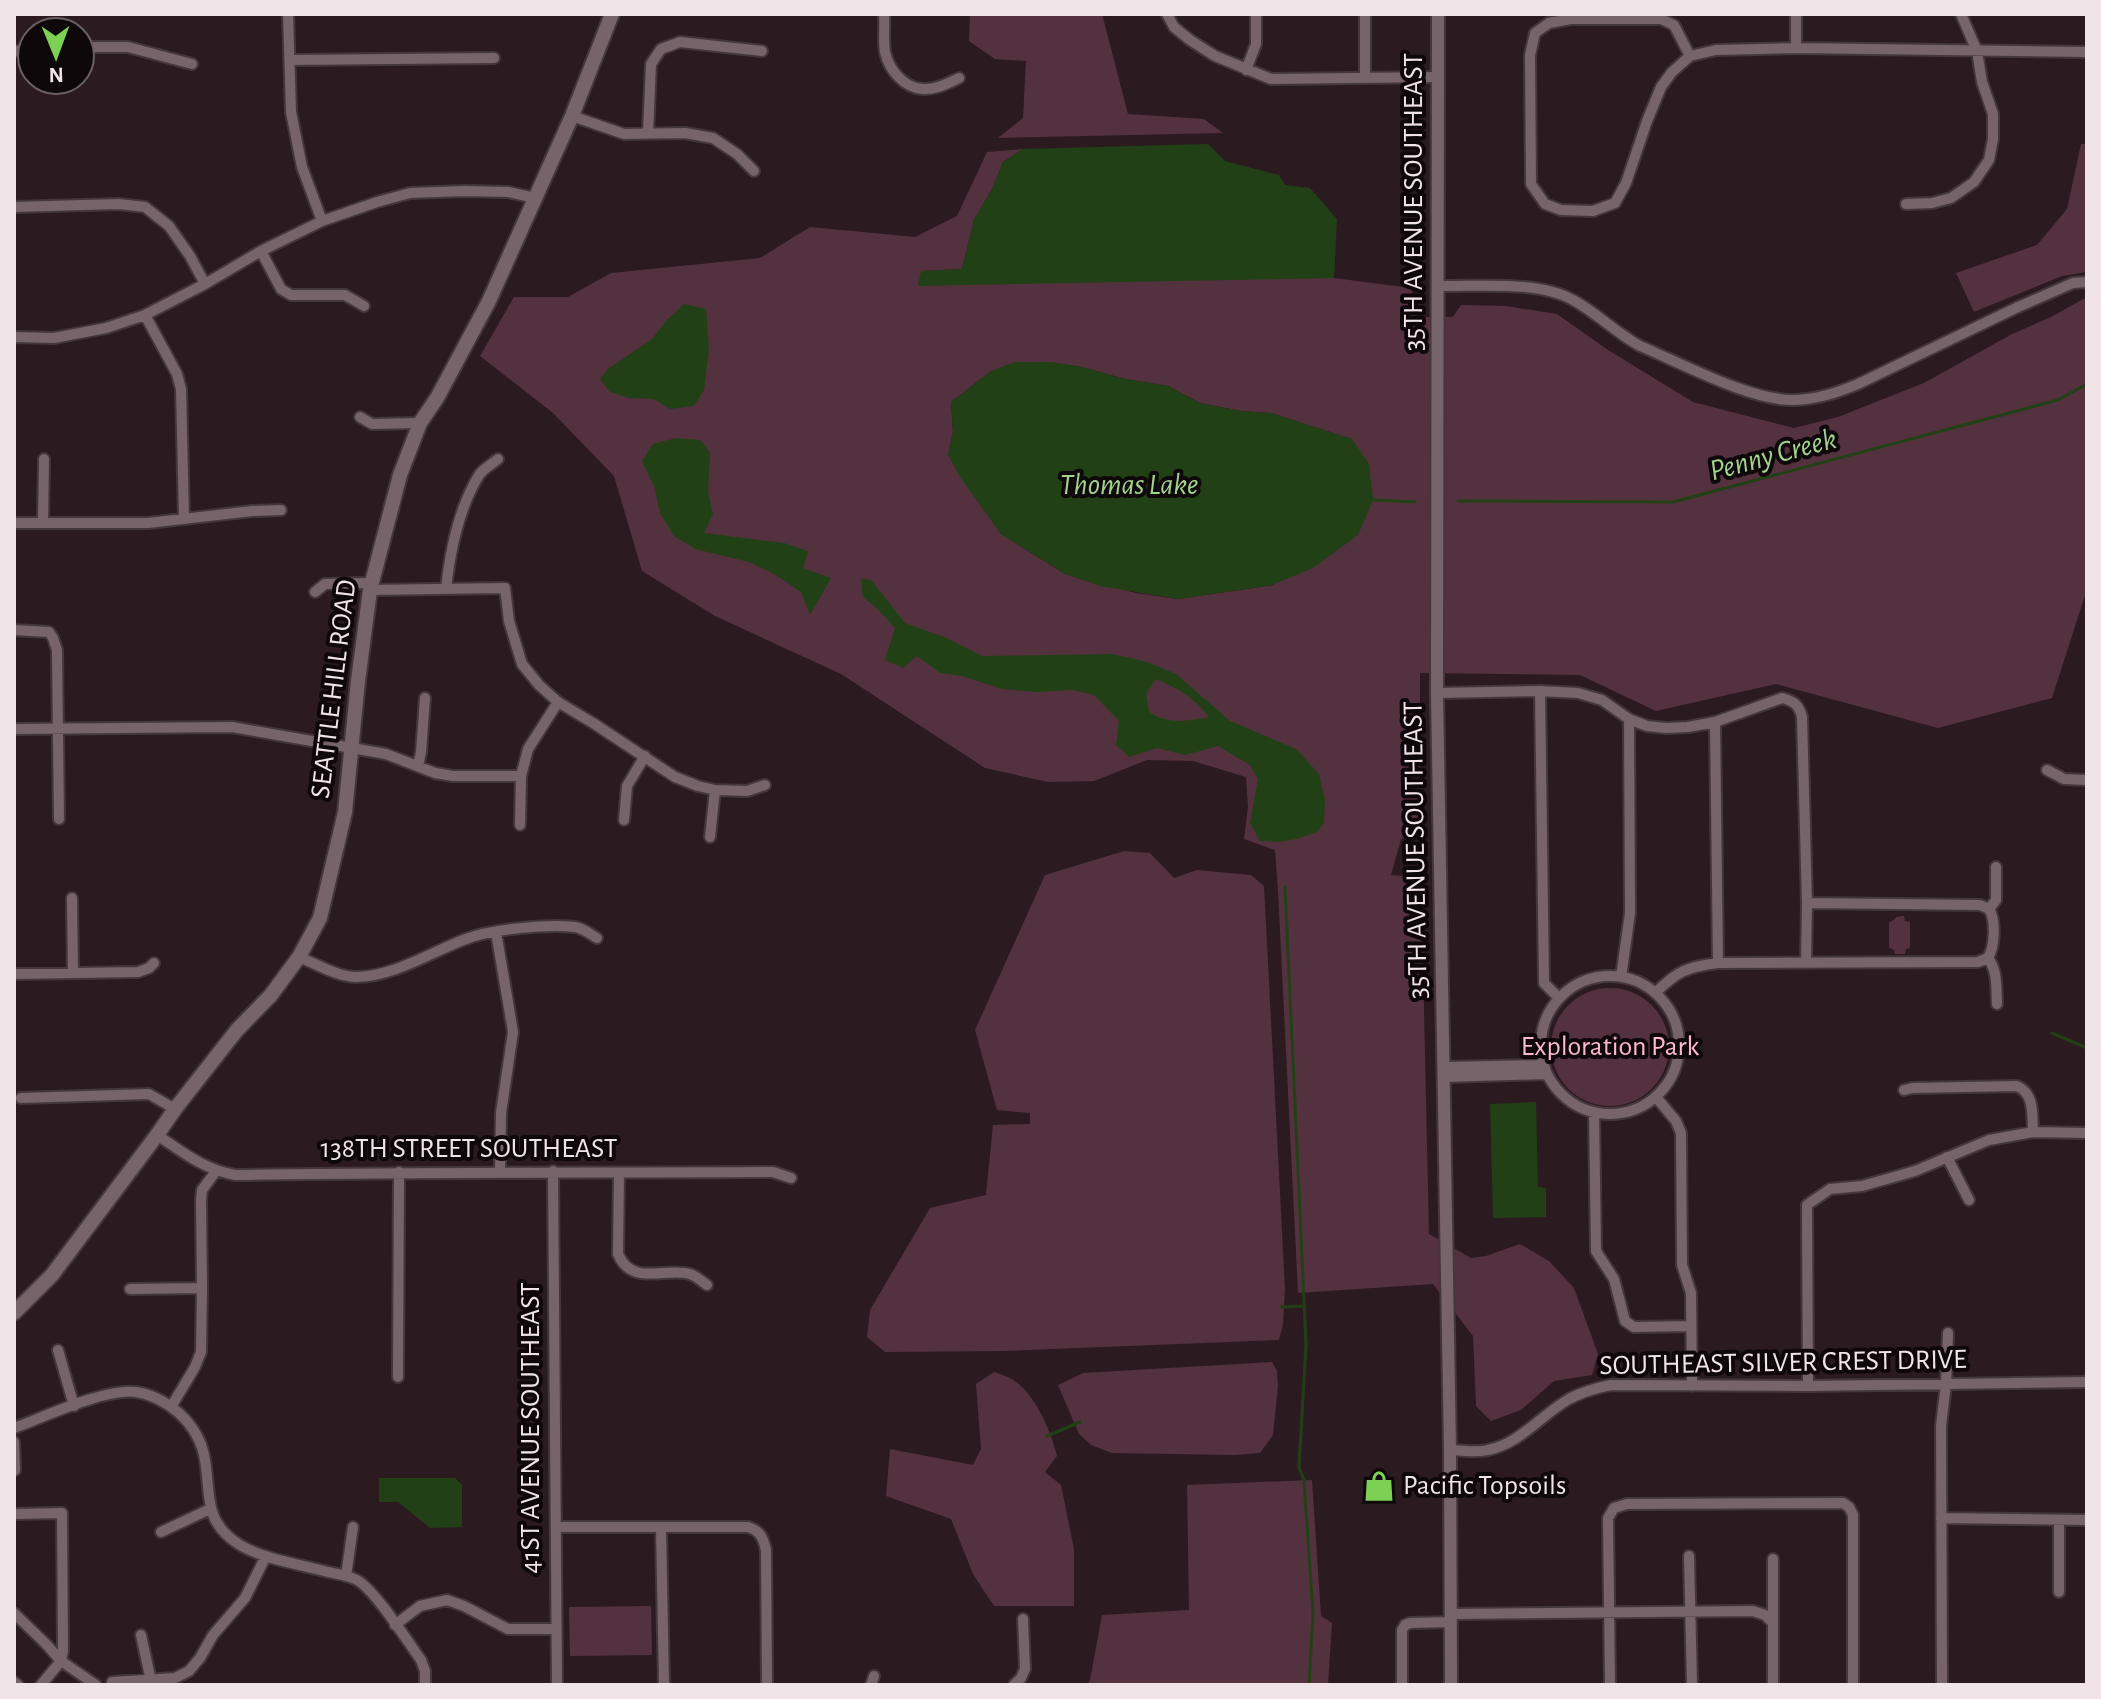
<svg xmlns="http://www.w3.org/2000/svg" width="2101" height="1699" viewBox="0 0 2101 1699" font-family="'Alegreya Sans',sans-serif">
<style>
.green{fill:#54313e;fill-rule:evenodd}
.water{fill:#224015;fill-rule:evenodd}
.lines{fill:none;stroke-linecap:round;stroke-linejoin:round}
.stream{stroke:#224015;stroke-width:3}
.minor-casing{stroke:#44373c;stroke-width:14}
.tertiary-casing{stroke:#44373c;stroke-width:16}
.secondary-casing{stroke:#44373c;stroke-width:18}
.minor{stroke:#77636a;stroke-width:10}
.tertiary{stroke:#77636a;stroke-width:12}
.secondary{stroke:#77636a;stroke-width:14}
.labels{text-anchor:middle;dominant-baseline:central;stroke-width:8;stroke-linejoin:round;paint-order:stroke}
.street-label{font-size:28px;fill:#f0e4e8;stroke:#0f080b}
.park-label{font-size:28px;fill:#fdb8d1;stroke:#0f080b}
.poi-label{font-size:28px;fill:#f0e4e8;stroke:#0f080b;text-anchor:start}
.water-label{font-size:30px;font-style:italic;fill:#a2d38e;stroke:#0f080b}
</style>
<rect width="100%" height="100%" fill="#2b1b21"/>
<path class="green" d="M970 14H1102L1128 114 1204 119 1223 133 998 138 1023 118 1026 61 995 59 969 41Z
M2081 144H2087V272L2062 276 1974 312 1956 273 2037 245 2067 209Z
M1023 149 1003 162 992 189 974 220 962 269 921 271 1334 278 1411 288 1417 317H1453L1461 305 1506 306 1557 314 1608 350 1693 402 1794 428 1838 417 1924 383 2012 334 2051 317 2087 297V589L2052 698 1938 728 1776 684 1656 711 1580 675 1420 673V830L1401 839 1391 875 1421 877 1429 1234 1471 1258 1486 1256 1520 1244 1549 1261 1574 1288 1598 1354 1592 1375 1554 1381 1521 1410 1491 1421 1476 1406 1473 1336 1433 1284 1298 1293 1278 891 1275 850 1244 839 1248 807 1246 777 1193 761 1147 760 1094 781 1048 782 985 768 841 674 715 616 642 571 614 476 553 413 480 356 514 297H568L611 273 760 258 810 227 915 237 957 216 987 152ZM1050 362 1082 367 1125 379 1168 386 1200 403 1241 411 1271 413 1352 439 1273 585 1178 599 1136 593 1065 574 1001 534 948 455 953 432 951 402 991 371Z
M1124 851 1150 853 1174 878 1197 870 1251 875 1264 886 1285 1289 1283 1324 1279 1340 1003 1351 885 1352 867 1337 870 1310 930 1208 986 1195 993 1125 1030 1124V1113L997 1110 975 1030 1045 875Z
M1904 916 1905 921 1910 922V948L1906 949 1905 954H1895L1894 950 1889 948V922L1894 920 1896 917Z
M1551 1047a59 59 0 1 1 118 0a59 59 0 1 1-118 0Z
M1272 1362 1277 1371 1278 1386 1273 1435 1260 1453 1235 1455 1112 1453 1091 1445 1079 1434 1058 1385 1083 1373Z
M994 1372C1000 1374 1007 1376 1012 1379 1035 1393 1051 1431 1057 1456L1045 1472 1061 1485 1074 1549V1606H994L973 1574 951 1519 886 1496 890 1449 973 1465 981 1449 976 1384Z
M1312 1480 1321 1616 1332 1623 1328 1685H1087L1090 1680 1102 1615 1189 1610 1187 1485Z
M651 1606 652 1655 570 1656 569 1607Z"/>
<path class="water" d="M1208 144 1225 161 1279 175 1285 185 1310 188 1337 219 1334 278 918 286 921 271 962 269 974 220 992 189 1003 162 1023 149Z
M684 304 706 309 709 349 704 390 694 406 670 409 653 399 629 398 610 392 600 379 608 369 652 339 667 320Z
M1015 362H1050L1082 367 1125 379 1168 386 1200 403 1241 411 1271 413 1352 439 1369 464 1373 500 1358 535 1313 568 1272 585 1178 599 1100 586 1065 574 1001 534 962 480 948 455 953 432 951 402 991 371Z
M676 438 701 440 710 453 708 492 713 514 704 533 784 543 808 551 803 568 831 578 810 615 801 592 776 575 749 562 695 549 674 536 660 513 654 486 642 461 653 444Z
M861 579 871 580 905 623 944 637 982 656 1113 654 1147 662 1176 674 1230 721 1296 749 1319 774 1325 800 1324 823 1317 832 1300 838 1281 842 1260 841 1250 823 1258 779 1250 765 1218 746 1185 755 1157 748 1129 757 1116 745 1119 721 1094 695 1072 690 1036 692 1002 689 962 676 940 673 917 656 903 668 885 660 895 628 877 608 863 597ZM1156 679C1178 688 1194 698 1209 717 1185 721 1170 725 1149 712L1146 694Z
M1536 1102 1538 1187 1546 1188V1217L1493 1218 1490 1104Z
M379 1478H455L462 1485V1527L430 1528 398 1502H379Z"/>
<g class="lines">
<path class="stream" d="M1373 500 1415 502
M1458 501 1673 502 2058 400 2087 384
M1285 887 1306 1345 1299 1467 1304 1480 1313 1613 1309 1685
M2052 1033 2087 1048
M1281 1307 1304 1306
M1047 1436 1080 1422"/>
<defs>
<path id="minor" d="M288 14 291 112 302 167 322 221
M884 14C885 26 883 40 885 52 889 70 904 88 923 89 936 90 948 83 959 78
M1167 14 1174 27 1190 40 1215 56 1271 79 1438 77
M1365 14V78
M1796 14V48
M80 47H128L192 64
M14 51 32 50
M1690 56 1672 72 1661 87 1647 121 1626 183 1615 203 1593 211 1561 210 1545 204 1531 184 1530 55 1535 33 1549 23 1571 19H1661L1674 25 1690 56 1716 50 1796 48 2087 52
M290 60 494 58
M1246 70 1256 44V14
M572 116 624 134 685 133 713 138 737 154 754 171
M648 133 651 64 661 49 680 42 762 51
M1906 204 1932 203 1951 198 1974 182 1989 160 1993 139V114L1982 82 1977 51 1961 14
M14 207 119 204 145 207 169 226 190 256 205 284
M261 251 281 289 291 295H345L364 306
M1438 286C1477 287 1539 280 1573 300 1597 313 1616 333 1640 346 1681 363 1749 400 1792 400 1815 400 1837 393 1858 384L2018 307 2073 283 2087 282
M145 315 177 374 181 389 184 519
M14 337 54 338 106 328 145 315 205 284 261 251 322 221 377 202 410 193 465 191 508 192 535 198
M360 417 372 424 420 423
M43 522 44 459
M14 523H148L252 511 281 510
M446 589C450 551 459 508 479 475 483 469 492 464 498 459
M370 590 505 588 509 621 522 664 539 685 558 702 593 723 675 777 698 786 715 790 747 791 765 785
M315 592 325 584 372 583
M14 630 49 632 53 638 57 650 59 819
M1540 691 1544 983 1559 998
M1437 693 1540 691 1578 693 1602 700 1629 719 1647 726 1666 728 1688 727 1715 722 1782 698C1794 701 1799 705 1802 717L1807 903 1806 962
M1715 722 1718 963
M14 729 232 727 386 754 435 773 453 776H521
M418 766 421 752 425 698
M2047 770 2064 779 2087 780
M624 820 627 786 645 756
M520 825 521 776 528 749 558 702
M710 837 715 790
M1996 867V900L1989 909C1996 920 1995 946 1988 958 1998 972 1996 987 1997 1004
M72 898 73 973
M1807 903 1980 905 1989 909
M496 932 513 1032 501 1113 500 1171
M299 957C317 964 337 977 357 977 395 976 431 952 466 939 491 929 548 924 575 927 583 928 590 934 597 938
M14 974 138 972 149 968 154 963
M1541 1045a69 69 0 1 1 138 0a69 69 0 1 1-138 0Z
M1621 977 1630 913 1629 719
M1655 993C1678 971 1686 967 1718 963L1978 962 1988 958
M1445 1067 1544 1065
M1445 1077 1547 1074
M1904 1090 1912 1088 2017 1086C2035 1094 2032 1115 2033 1132
M1656 1097 1676 1121 1681 1133 1682 1265 1691 1293 1692 1386
M21 1098 149 1094 175 1109
M1594 1112 1596 1251 1614 1279 1625 1321 1634 1327 1691 1326
M157 1135C184 1153 203 1169 235 1175 415 1172 594 1173 773 1172L791 1178
M1947 1157 1969 1200
M553 1171 557 1685
M619 1173 618 1254C632 1287 665 1267 690 1274 696 1276 703 1282 707 1285
M130 1289 202 1288
M58 1350 74 1406
M398 1377 399 1172
M1808 1386 1807 1205 1830 1189 1862 1186 1915 1171 1989 1140 2033 1132 2087 1133
M171 1407 195 1367 201 1352 202 1288 201 1200 202 1190 216 1171
M14 1428C44 1417 105 1388 136 1392 152 1394 167 1403 179 1413 193 1426 202 1441 205 1460 211 1496 203 1522 240 1545 265 1560 300 1564 328 1572 337 1574 348 1575 357 1580 375 1590 408 1642 421 1660L425 1671V1685
M14 1442 15 1470
M1450 1450C1462 1450 1477 1453 1488 1450 1521 1443 1541 1415 1569 1399 1582 1392 1596 1388 1611 1385L1808 1386 2087 1382
M14 1514 62 1513 63 1651 61 1661 41 1685
M1941 1518 2087 1520
M2059 1520V1592
M556 1527H748C761 1531 763 1538 766 1550L767 1685
M661 1528 664 1685
M161 1532 210 1509
M1689 1556 1692 1685
M1773 1559V1685
M346 1576 353 1527
M14 1613 47 1645 61 1661 96 1685
M1451 1614 1753 1611 1765 1615 1772 1622
M395 1625 420 1606 447 1600 464 1606 508 1629H556
M141 1635 151 1681
M14 1682 18 1685
M112 1682 175 1678 189 1671 200 1658 213 1635 245 1598 266 1556
M871 1685 874 1676
M1014 1685 1021 1678 1025 1669 1023 1619
M1402 1685V1630L1405 1625 1410 1623 1451 1622
M1610 1685 1608 1518 1614 1508 1627 1504 1843 1503 1849 1507 1853 1515V1685
M1942 1685 1941 1426 1946 1384 1948 1333"/>
<path id="tertiary" d="M1438 14 1437 693 1450 1450 1451 1685"/>
<path id="secondary" d="M14 1313 52 1275 157 1135 175 1109 237 1030 271 995 299 957 320 918 345 812 358 681 370 590 400 475 420 423 437 398 489 301 572 116 612 14"/>
</defs>
<use href="#minor" class="minor-casing"/>
<use href="#tertiary" class="tertiary-casing"/>
<use href="#secondary" class="secondary-casing"/>
<use href="#minor" class="minor"/>
<use href="#tertiary" class="tertiary"/>
<use href="#secondary" class="secondary"/>
</g>
<defs>
<symbol id="shop-bare" viewBox="-9 -9 18 18"><path d="M-5-2.5h2.3a2.7 3.5 0 0 1 5.4 0H5L5.5 6h-11ZM-1.5-2.5h3a1.5 2.3 0 0 0-3 0Z" fill="#7cd155" stroke="#0f080b" stroke-width="2.5" paint-order="stroke"/></symbol>
</defs>
<g fill-rule="evenodd">
<use href="#shop-bare" x="1357" y="1464" width="44" height="44"/>
</g>
<g class="labels">
<g class="street-label">
<text transform="translate(1414 202) rotate(-90)">35TH AVENUE SOUTHEAST</text>
<text transform="translate(334 689) rotate(-83)">SEATTLE HILL ROAD</text>
<text transform="translate(1416 850) rotate(-91)">35TH AVENUE SOUTHEAST</text>
<text x="469" y="1149">138TH STREET SOUTHEAST</text>
<text transform="translate(1783 1363) rotate(-1)">SOUTHEAST SILVER CREST DRIVE</text>
<text transform="translate(531 1428) rotate(-90)">41ST AVENUE SOUTHEAST</text>
</g>
<g class="park-label">
<text x="1610" y="1047">Exploration Park</text>
</g>
<g class="poi-label">
<text x="1403" y="1486">Pacific Topsoils</text>
</g>
<g class="water-label">
<text transform="translate(1773 455) rotate(-15)">Penny Creek</text>
<text x="1129" y="485">Thomas Lake</text>
</g>
</g>
<rect width="2101" height="1699" fill="none" stroke="#f0e4e8" stroke-width="32"/>
<g transform="translate(56 56) rotate(179)"><circle r="38" fill="#0f080b" stroke="#696063" stroke-width="2"/>
<path d="M0-6L14 30L0 20L-14 30Z" fill="#7cd155"/>
<text y="-12" font-size="22" font-weight="bold" text-anchor="middle" fill="#f0e4e8">N</text>
</g>
</svg>
